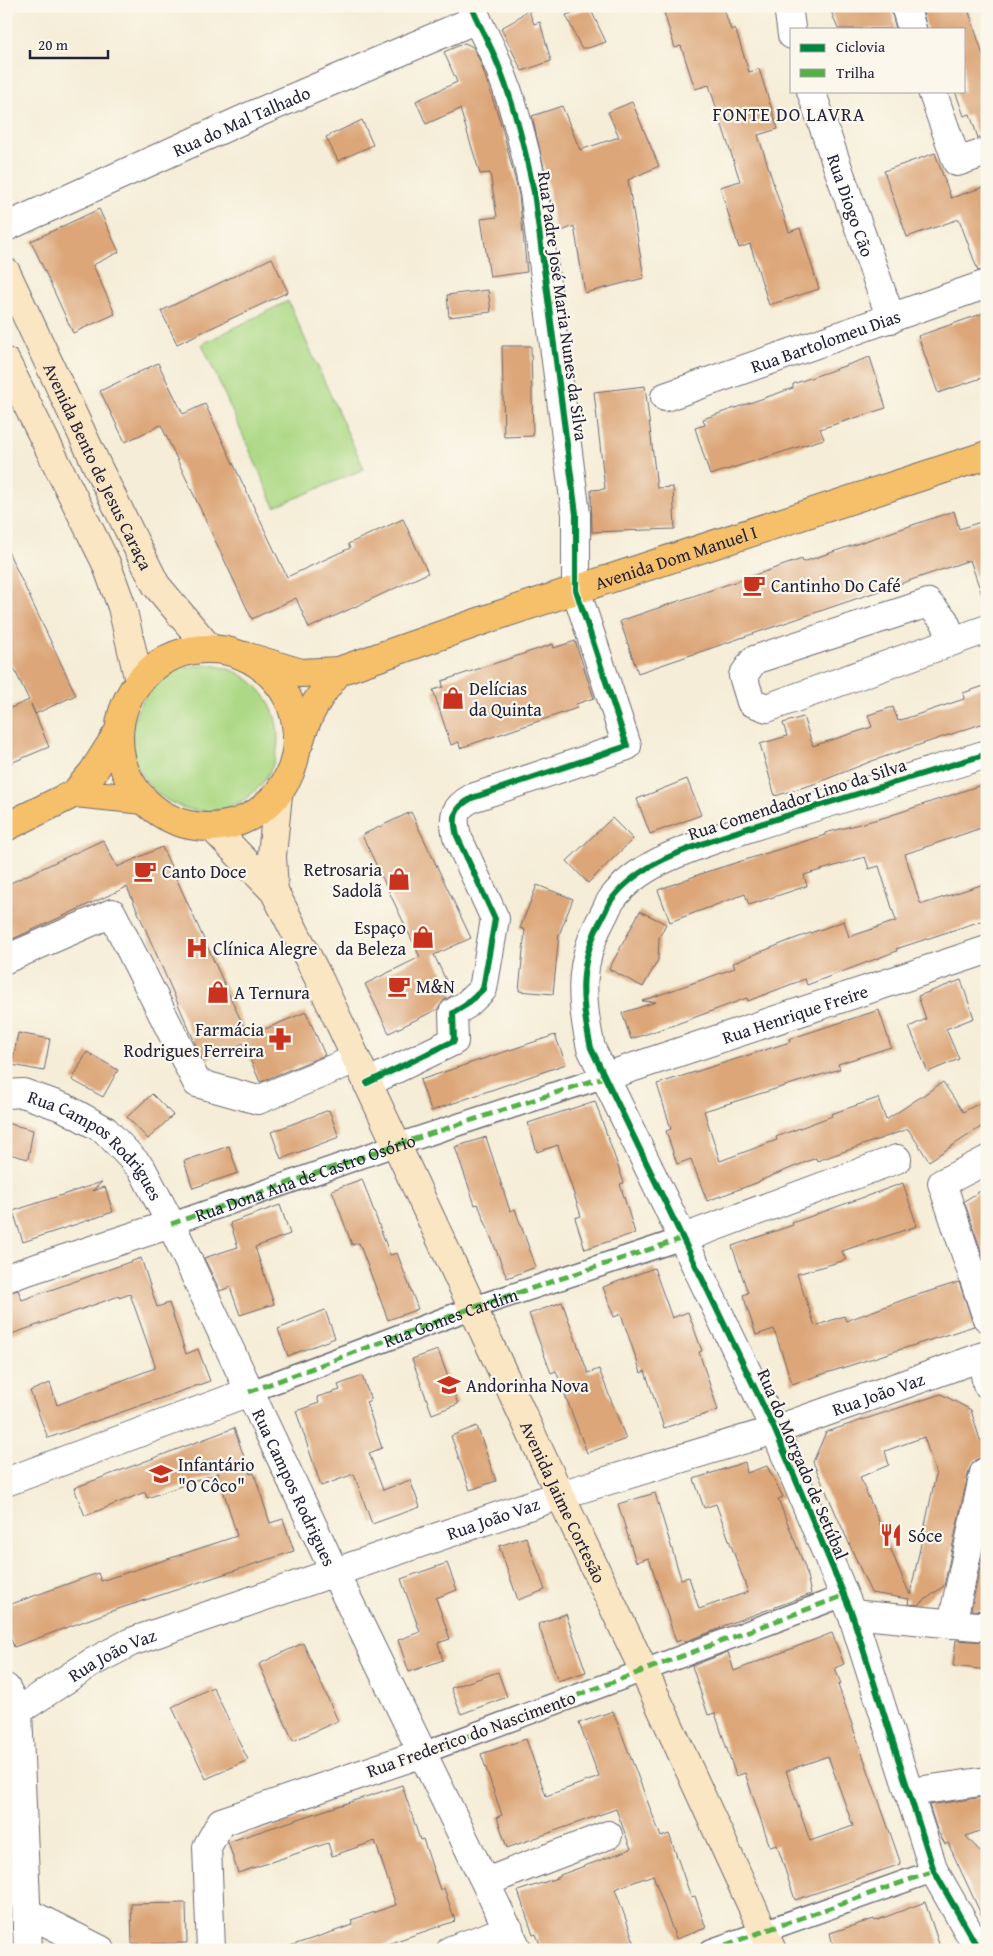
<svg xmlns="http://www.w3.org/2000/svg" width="993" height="1956" viewBox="0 0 993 1956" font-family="'Gentium Book Plus',serif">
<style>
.green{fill:#add986;stroke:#687e60}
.building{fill:#dca678;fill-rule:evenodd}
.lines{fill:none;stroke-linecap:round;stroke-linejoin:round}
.pedestrian-casing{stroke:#6c6972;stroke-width:24}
.minor-casing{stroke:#6c6972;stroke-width:30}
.secondary-casing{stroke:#6c6972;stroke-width:30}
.primary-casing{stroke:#6c6972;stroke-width:30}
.pedestrian{stroke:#fff;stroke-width:21}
.minor{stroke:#fff;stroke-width:28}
.secondary{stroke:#fbe6c4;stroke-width:28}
.primary{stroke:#f6c06b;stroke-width:28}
.quiet{stroke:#55b146;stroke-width:5;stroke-dasharray:10 5;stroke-linecap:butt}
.cycleway-casing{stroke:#fbf7ec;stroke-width:9}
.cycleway{stroke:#00873e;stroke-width:6}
.labels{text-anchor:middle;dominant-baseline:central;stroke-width:4.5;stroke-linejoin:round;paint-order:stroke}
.street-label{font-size:18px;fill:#22223b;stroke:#fbf7ec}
.poi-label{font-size:18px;fill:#22223b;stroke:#fbf7ec;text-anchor:start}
.neighbourhood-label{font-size:19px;letter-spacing:1px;fill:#22223b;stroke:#fbf7ec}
</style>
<rect width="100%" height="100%" fill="#fbf7ec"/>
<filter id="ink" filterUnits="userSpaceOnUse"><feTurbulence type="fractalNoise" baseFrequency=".02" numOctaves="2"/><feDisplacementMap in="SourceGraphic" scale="10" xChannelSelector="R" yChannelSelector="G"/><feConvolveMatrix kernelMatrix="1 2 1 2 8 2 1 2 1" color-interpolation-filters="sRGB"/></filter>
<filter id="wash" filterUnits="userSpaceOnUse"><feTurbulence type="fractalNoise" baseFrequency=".0096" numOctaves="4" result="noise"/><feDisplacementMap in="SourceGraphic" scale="20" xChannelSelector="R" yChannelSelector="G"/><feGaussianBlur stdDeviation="1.12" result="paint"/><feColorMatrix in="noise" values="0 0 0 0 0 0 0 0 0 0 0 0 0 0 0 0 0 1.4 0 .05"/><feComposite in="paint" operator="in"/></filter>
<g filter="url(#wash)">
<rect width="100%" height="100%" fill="#f5edd7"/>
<path class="green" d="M288 301 364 469 275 507 202 344Z
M132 738a73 73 0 1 1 146 0a73 73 0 1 1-146 0Z"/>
<g id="blocks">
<path class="building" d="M662 6H723L731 30 735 28 749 72 759 69 778 129 758 135 789 232 800 228 819 289 769 305 750 244 739 248 720 187 740 181 709 85 695 89 681 46 675 48Z
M829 6H890L896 29H838Z
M944 6H967L987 67V137L978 138 970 114 964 116 955 91H964V29H927L923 13Z
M590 8 606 42 588 48H581L566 15Z
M528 9 534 24 540 22 551 61 522 71 501 28 514 21Z
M465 43 473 47 480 61 502 127 519 195 527 272 490 277 481 219 497 217 490 173 480 174 460 109 426 124 416 101 457 82 444 52Z
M632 102 659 166 628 180 644 278 585 293 574 226 555 234 549 189 532 116 562 106 580 150 619 137 608 112Z
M362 120 373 145 338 161 326 137Z
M935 153 951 198 987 186V269L978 271 959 219 907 237 884 171Z
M99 209 119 252 93 265 115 314 73 333 31 241Z
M272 258 288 292 177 344 161 311Z
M488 290 491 312 449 317 447 295Z
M987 312V376L938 393 918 336Z
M502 346H531L533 436 504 437Z
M870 357 886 408 820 429 824 439 710 475 695 428 705 425 703 419 793 388V384Z
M158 363 183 414 205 404 287 577 350 548 348 544 403 519 428 573 309 628 296 598 252 619 161 425 125 442 100 391Z
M645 386 657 488 673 487 675 529 592 532 591 490 605 489 594 392Z
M954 511 959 529 987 520V598H983L970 560 638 673 620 621 802 559 803 562Z
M6 547 76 695 35 714 31 704 49 747 6 765V710L29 700 6 652Z
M575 641 594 698 576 704 577 708 460 748 459 742 451 745 433 690 443 687 442 681 553 644 554 648Z
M987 685V722L872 761 814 784 775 796 760 744 787 736 783 723 803 717 813 746 872 727 868 715 893 707 898 721 964 699 963 693Z
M687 779 701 815 650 834 637 799Z
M987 783V826L905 854 920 903H922L923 904 987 883V919L896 949 897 951 807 985 805 979 748 1001 747 998 674 1025 631 1039 622 1013 656 1002 642 1001 735 968 733 963 791 940 844 921 849 937 896 921 879 866 869 869 865 857 804 875 807 886 749 905 745 894 670 922 658 890 703 873 825 835V833L886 817Z
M411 812 471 938 434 955 453 995 444 1000 438 1009 389 1033 365 984 420 957 362 835Z
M612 818 633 839 588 883 567 861Z
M103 840 117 867 162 847 248 1036 306 1012 325 1055 260 1082 243 1043 203 1061 127 887 6 942V885Z
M537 885 573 899 559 935 553 994 519 991 525 930 520 928Z
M640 911 666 924 659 938 658 960 643 987 609 969Z
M961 980 974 1018 946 1029 959 1059 928 1072 909 1027 926 1019 918 996Z
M879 1010 891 1047 838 1064 840 1069 704 1111 720 1161 777 1140 776 1137 832 1116 831 1114 878 1098 886 1120 943 1082 963 1112 987 1099V1123L929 1161 908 1129 817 1161 816 1158 759 1181V1182L707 1201 691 1159 677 1164 666 1131 671 1129 657 1084 790 1042 789 1039Z
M18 1033 50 1039 44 1071 12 1065Z
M555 1035 566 1064 431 1111 420 1080Z
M87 1052 118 1070 103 1097 72 1080Z
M152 1094 173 1115 148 1139 127 1117Z
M595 1101 624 1183 620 1184 635 1233 585 1249 575 1218 581 1216 558 1145 537 1152 528 1123Z
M329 1110 339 1137 281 1159 271 1132Z
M6 1123 33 1130 28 1159 6 1153Z
M486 1137 510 1211 515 1209 536 1267 507 1278 478 1204 475 1205 455 1147Z
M229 1146 238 1173 193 1188 184 1161Z
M362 1179 390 1255 397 1253 418 1309 388 1320 359 1243 352 1245 332 1190Z
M102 1182 92 1191 105 1187 113 1212 23 1242 13 1211Z
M903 1183 917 1226 842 1251 846 1260 797 1274 815 1326 844 1316 846 1321 911 1297 959 1282 974 1326 792 1384 774 1329 756 1335 743 1295 748 1293 732 1246 793 1225 792 1223Z
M987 1187V1268L964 1201Z
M280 1205 290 1234 255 1247 274 1304 240 1315 230 1287 220 1291 204 1258 238 1247 230 1223Z
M141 1258 157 1307 169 1303 186 1354 198 1349 210 1381 48 1438 30 1391 50 1383 57 1405 155 1368V1365L130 1294 119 1298V1296L6 1336V1293L18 1290 22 1300Z
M654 1268 672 1318 688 1312 702 1351 699 1352 718 1410 664 1428 645 1371 641 1373 621 1314 614 1317 603 1287Z
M562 1302 588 1373 599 1369 626 1439 587 1453 556 1371 551 1373 529 1314Z
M325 1310 335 1338 288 1356 278 1329Z
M438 1350 458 1404 432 1414 412 1359Z
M362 1376 371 1400 366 1402 382 1448 369 1453 383 1490 410 1480 420 1507 372 1524 354 1474 321 1486 296 1411 319 1403 317 1397 340 1390 338 1385Z
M941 1394 971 1410 980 1440H987V1455L975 1460 969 1470 944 1586 918 1605 908 1604 909 1599 871 1593 813 1462 826 1432ZM924 1437 936 1474 910 1595 860 1477 889 1465 885 1451Z
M477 1426 496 1481 470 1490 451 1436Z
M234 1428 250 1474 254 1473 270 1523 283 1519 294 1551 109 1612 14 1647 6 1626V1606L98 1573 101 1581 237 1536 218 1473 147 1498 145 1492 85 1516 74 1488Z
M745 1462 747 1473 767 1466 783 1497 778 1499 805 1567 811 1594 720 1627 721 1628 684 1642 683 1639 676 1642 649 1558 636 1562 618 1504 655 1493 681 1579 689 1577 699 1609 748 1592 716 1504 704 1508 694 1479Z
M987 1535V1611L971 1610Z
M526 1537 545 1590 518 1600 499 1546Z
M447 1563 457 1590 436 1598 450 1639 438 1643 443 1660 409 1672 398 1640 420 1632 401 1579Z
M566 1614 586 1672 558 1681 538 1624Z
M832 1633 844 1664 835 1668 841 1684 838 1685 901 1864 795 1900 777 1845 770 1847 745 1773 736 1776 715 1713 708 1715 692 1666 728 1652 734 1671ZM828 1756 853 1826 810 1841 786 1771Z
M956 1640 987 1642V1670L953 1666Z
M303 1643 338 1721 293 1741 259 1664Z
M498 1672 507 1697 461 1714 451 1688Z
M213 1687 248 1760 206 1779 172 1707Z
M613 1711 661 1837 669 1834 691 1897 695 1896 706 1928 676 1939 653 1875 615 1889 637 1950H542L536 1934 533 1935 518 1891 560 1877V1875L631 1849 616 1809 507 1848 497 1817 502 1815 481 1754 526 1739 546 1796 599 1777 579 1723Z
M402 1785 420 1840 423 1839 440 1890 444 1888 455 1921 370 1950H291L290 1946 353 1925 351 1920 396 1905 375 1841 332 1856 328 1843 238 1873 228 1842Z
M984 1797 987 1807V1828L966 1836 987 1859V1927L948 1843 945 1844 937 1830 929 1805Z
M925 1902 941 1950H834L830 1933 874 1919 875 1921Z
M186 1903 187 1943 132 1944 131 1904Z"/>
</g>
</g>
<g filter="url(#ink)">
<use href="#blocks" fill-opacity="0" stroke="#6c6972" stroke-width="1"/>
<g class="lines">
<defs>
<path id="pedestrian" d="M171 1224 396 1145 604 1077
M249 1392 472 1308 684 1238
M423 1753 843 1596
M711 1950 934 1871"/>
<g id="minor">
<path d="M788 6 792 35"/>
<path d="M905 6 912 29"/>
<path id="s1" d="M811 91 891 319"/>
<path d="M932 91 957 162 987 152"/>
<path id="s2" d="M6 227 255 114 477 19"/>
<path id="s3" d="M665 397 987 284"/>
<path d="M953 641 944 620 928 603 754 660 743 676 751 702 767 708 987 629"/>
<path d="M6 959 112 913 197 1083 258 1100 356 1059"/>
<path id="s4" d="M604 1077 987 950"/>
<path d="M367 1083 454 1041 453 1013 466 1005 483 989 495 919 457 836C452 816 454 808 472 798L627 746 576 590V514L534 192C524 145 513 99 494 55 487 39 478 23 471 6"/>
<path id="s5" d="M6 1094 23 1093 65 1108 105 1130 142 1169 171 1224 334 1571 518 1950"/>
<path d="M987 1160 942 1183 987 1318"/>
<path d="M684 1238 897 1159"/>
<path d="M6 1278 171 1224"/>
<path d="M981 1357 987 1384"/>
<path d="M6 1482 249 1392"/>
<path d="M852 1614 987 1627"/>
<path d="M952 1624 984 1473 987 1471"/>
<path d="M6 1688 18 1711 28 1950"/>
<path id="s6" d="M18 1711 91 1663 131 1642 560 1495 775 1430 987 1355"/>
<path d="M910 1792 987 1781"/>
<path d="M486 1882 608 1835"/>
<path d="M28 1913 101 1950"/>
<path d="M211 1950 207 1847 221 1822 423 1753"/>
<path d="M451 1950 509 1929"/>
<path d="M979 1950 934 1871 852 1614 775 1430 591 1048C580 999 578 961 603 916 606 911 608 904 612 899 640 862 691 848 733 833 766 822 798 812 831 802 883 786 935 770 987 754"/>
</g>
<g id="secondary">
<path id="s7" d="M6 272 99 470 156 585 209 648"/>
<path d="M6 362 106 563 122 607 139 681"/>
<path id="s8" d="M212 827 274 891 320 981 560 1495 644 1671 772 1950"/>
<path d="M274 891 272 856 278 794"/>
</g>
<g id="primary">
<circle cx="208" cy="738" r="89"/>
<path id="s9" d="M245 656 301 673 339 671 496 616 987 455"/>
<path d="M299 743C308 712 319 696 339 671"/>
<path d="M75 793 144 800"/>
<path d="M6 827 75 793 93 772 119 731"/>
</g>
</defs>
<use href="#pedestrian" class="pedestrian-casing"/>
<use href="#minor" class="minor-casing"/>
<use href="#secondary" class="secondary-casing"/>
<use href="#primary" class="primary-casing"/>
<use href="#pedestrian" class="pedestrian"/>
<use href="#minor" class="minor"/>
<use href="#secondary" class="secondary"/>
<use href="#primary" class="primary"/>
<g class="quiet">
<path id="s10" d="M171 1224 396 1145 604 1077"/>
<path id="s11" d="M249 1392 472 1308 684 1238"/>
<path d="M423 1753 843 1596"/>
<path d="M711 1950 934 1871"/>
</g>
<defs>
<path id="cycleway" d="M367 1083 454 1041 453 1013 466 1005 483 989 495 919 457 836C452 816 454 808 472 798L627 746 576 590V514L534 192C524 145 513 99 494 55 487 39 478 23 471 6
M979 1950 934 1871 852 1614 775 1430 591 1048C580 999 578 961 603 916 606 911 608 904 612 899 640 862 691 848 733 833 766 822 798 812 831 802 883 786 935 770 987 754"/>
</defs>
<use href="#cycleway" class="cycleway-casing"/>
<use href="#cycleway" class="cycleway"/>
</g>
</g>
<defs>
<symbol id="cafe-bare" viewBox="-9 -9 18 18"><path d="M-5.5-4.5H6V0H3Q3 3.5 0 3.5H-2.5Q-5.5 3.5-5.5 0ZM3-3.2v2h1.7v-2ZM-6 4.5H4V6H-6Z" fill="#c8321e" stroke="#fbf7ec" stroke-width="2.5" paint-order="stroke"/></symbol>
<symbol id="shop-bare" viewBox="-9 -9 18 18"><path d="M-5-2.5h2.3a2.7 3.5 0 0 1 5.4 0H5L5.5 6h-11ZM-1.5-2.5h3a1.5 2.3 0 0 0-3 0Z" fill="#c8321e" stroke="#fbf7ec" stroke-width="2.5" paint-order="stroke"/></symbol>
<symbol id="hospital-bare" viewBox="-9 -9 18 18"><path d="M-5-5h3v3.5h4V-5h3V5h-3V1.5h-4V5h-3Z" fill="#c8321e" stroke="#fbf7ec" stroke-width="2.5" paint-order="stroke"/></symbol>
<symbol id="pharmacy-bare" viewBox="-9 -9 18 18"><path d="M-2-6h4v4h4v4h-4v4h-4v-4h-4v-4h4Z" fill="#c8321e" stroke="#fbf7ec" stroke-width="2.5" paint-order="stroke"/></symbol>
<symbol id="school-bare" viewBox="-9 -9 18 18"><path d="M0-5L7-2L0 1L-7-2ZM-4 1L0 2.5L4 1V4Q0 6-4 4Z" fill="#c8321e" stroke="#fbf7ec" stroke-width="2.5" paint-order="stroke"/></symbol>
<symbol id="restaurant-bare" viewBox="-9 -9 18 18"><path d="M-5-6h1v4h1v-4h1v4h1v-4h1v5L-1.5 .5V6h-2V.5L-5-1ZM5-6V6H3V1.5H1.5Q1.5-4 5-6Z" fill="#c8321e" stroke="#fbf7ec" stroke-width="2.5" paint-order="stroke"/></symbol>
</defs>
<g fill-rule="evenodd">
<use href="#cafe-bare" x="738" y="569" width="32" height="32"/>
<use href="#shop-bare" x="437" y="682" width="32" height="32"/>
<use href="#cafe-bare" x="129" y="855" width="32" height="32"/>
<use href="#shop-bare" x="383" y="863" width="32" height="32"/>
<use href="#shop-bare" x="407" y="921" width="32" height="32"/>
<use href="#hospital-bare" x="181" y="932" width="32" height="32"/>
<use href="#cafe-bare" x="383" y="970" width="32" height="32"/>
<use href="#shop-bare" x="202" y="976" width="32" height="32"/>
<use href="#pharmacy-bare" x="264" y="1023" width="32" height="32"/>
<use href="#school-bare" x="433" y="1369" width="32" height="32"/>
<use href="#school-bare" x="145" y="1458" width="32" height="32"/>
<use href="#restaurant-bare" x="875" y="1519" width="32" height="32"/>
</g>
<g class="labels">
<g class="street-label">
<text stroke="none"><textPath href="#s2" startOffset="258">Rua do Mal Talhado</textPath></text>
<text stroke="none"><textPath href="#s1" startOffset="121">Rua Diogo Cão</textPath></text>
<text transform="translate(563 306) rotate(82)">Rua Padre José Maria Nunes da Silva</text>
<text stroke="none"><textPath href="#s3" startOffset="170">Rua Bartolomeu Dias</textPath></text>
<text stroke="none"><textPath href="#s7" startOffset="215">Avenida Bento de Jesus Caraça</textPath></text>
<text stroke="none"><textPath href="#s9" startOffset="452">Avenida Dom Manuel I</textPath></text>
<text transform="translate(797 799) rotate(-18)">Rua Comendador Lino da Silva</text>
<text stroke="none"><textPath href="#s4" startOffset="201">Rua Henrique Freire</textPath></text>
<text stroke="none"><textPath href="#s5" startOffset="109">Rua Campos Rodrigues</textPath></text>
<text stroke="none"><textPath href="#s10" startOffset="142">Rua Dona Ana de Castro Osório</textPath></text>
<text stroke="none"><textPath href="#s11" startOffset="215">Rua Gomes Cardim</textPath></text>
<text stroke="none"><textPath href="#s6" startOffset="920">Rua João Vaz</textPath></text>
<text transform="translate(803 1464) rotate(67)">Rua do Morgado de Setúbal</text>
<text stroke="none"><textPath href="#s5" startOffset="514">Rua Campos Rodrigues</textPath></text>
<text stroke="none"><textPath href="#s8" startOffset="765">Avenida Jaime Cortesão</textPath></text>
<text stroke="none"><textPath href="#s6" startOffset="515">Rua João Vaz</textPath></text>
<text stroke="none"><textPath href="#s6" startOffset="110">Rua João Vaz</textPath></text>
<text transform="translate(471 1734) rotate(-20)">Rua Frederico do Nascimento</text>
</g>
<g class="poi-label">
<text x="771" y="585">Cantinho Do Café</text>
<text x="469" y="688">Delícias<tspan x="469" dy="21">da Quinta</tspan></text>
<text x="382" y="869" text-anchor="end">Retrosaria<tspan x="382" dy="21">Sadolã</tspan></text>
<text x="162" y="871">Canto Doce</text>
<text x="406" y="927" text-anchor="end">Espaço<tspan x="406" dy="21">da Beleza</tspan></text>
<text x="213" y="948">Clínica Alegre</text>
<text x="416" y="986">M&amp;N</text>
<text x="234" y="992">A Ternura</text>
<text x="264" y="1029" text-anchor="end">Farmácia<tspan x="264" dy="21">Rodrigues Ferreira</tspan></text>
<text x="466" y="1385">Andorinha Nova</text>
<text x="178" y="1464">Infantário<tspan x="178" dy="21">"O Côco"</tspan></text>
<text x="908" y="1535">Sóce</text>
</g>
<g class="neighbourhood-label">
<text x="789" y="114">FONTE DO LAVRA</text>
</g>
</g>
<rect width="993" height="1956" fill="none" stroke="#fbf7ec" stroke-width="25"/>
<rect x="790" y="28" width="175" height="65" fill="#fbf7ec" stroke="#a4a2a5"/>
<rect x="800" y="44" width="25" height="8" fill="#00873e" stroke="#a4a2a5"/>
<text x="836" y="52" font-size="15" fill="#22223b">Ciclovia</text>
<rect x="800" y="69" width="25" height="8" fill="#55b146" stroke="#a4a2a5"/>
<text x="836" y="78" font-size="15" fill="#22223b">Trilha</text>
<path d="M30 50v8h78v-8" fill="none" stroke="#22223b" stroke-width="2.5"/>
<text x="38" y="50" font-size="15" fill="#22223b" stroke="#fbf7ec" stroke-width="4" paint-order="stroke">20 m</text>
</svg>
